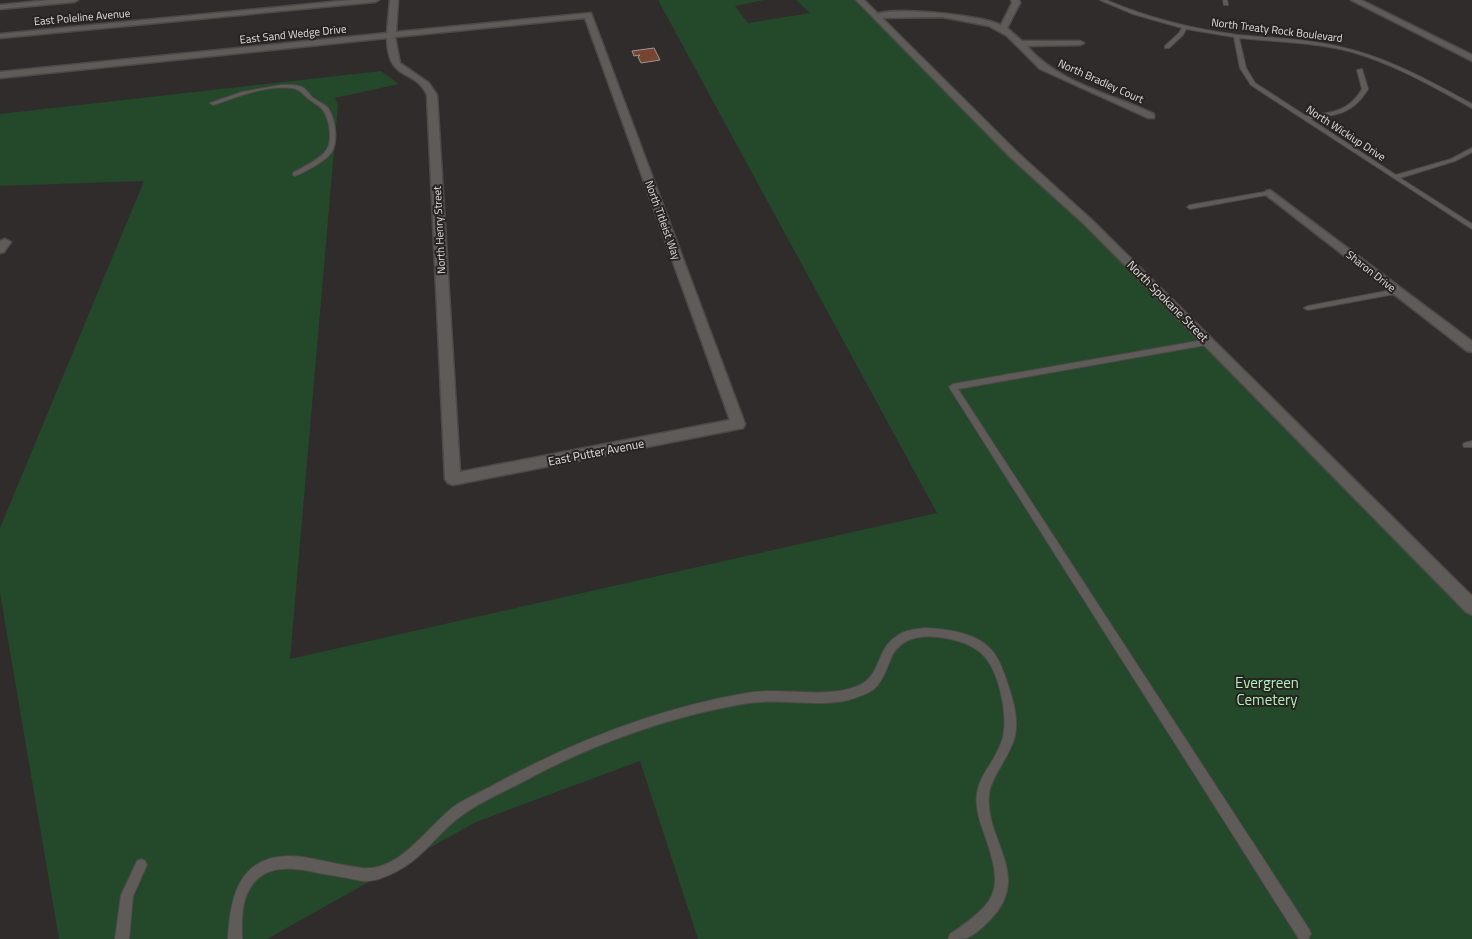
<svg xmlns="http://www.w3.org/2000/svg" width="1472" height="939" viewBox="0 0 1472 939" font-family="'Titillium Web',sans-serif">
<style>
.green{fill:#23482a}
.building{fill:#764431;stroke:#9d9896}
.lines{fill:none;stroke-linecap:round;stroke-linejoin:round}
.lane-casing{stroke:#4c4947;stroke-width:2}
.street-casing{stroke:#4c4947;stroke-width:3}
.secondary-casing{stroke:#4c4947;stroke-width:3}
.lane{fill:#5f5b59;fill-rule:evenodd}
.street{fill:#5f5b59;fill-rule:evenodd}
.secondary{fill:#5f5b59;fill-rule:evenodd}
.labels{text-anchor:middle;dominant-baseline:central;stroke-width:4;stroke-linejoin:round;paint-order:stroke}
.far-street-label{font-size:11px;fill:#e0dddc;stroke:#262321}
.street-label{font-size:12px;fill:#e0dddc;stroke:#262321}
.near-park-label{font-size:15px;fill:#aef2b7;stroke:#262321}
</style>
<rect width="100%" height="100%" fill="#302c2b"/>
<path class="green" d="M658 0H764L735 6 748 23 810 13 796 0H860L1472 607V939H698L640 761 476 822 267 939H59L0 593V528L144 181 0 186V114L381 71 399 84 335 98 338 105 290 659 937 513Z"/>
<path class="building" d="M654 48 660 60 641 63 638 57 640 55 634 56 632 51Z"/>
<g class="lines">
<defs>
<path id="lane" d="M1100 0H1106C1148 18 1192 29 1238 35 1271 38 1304 39 1336 46 1385 56 1428 80 1472 104V108L1470 107C1432 86 1394 64 1352 52 1315 42 1277 42 1239 38L1246 68 1255 83 1306 116C1331 113 1349 112 1362 89L1357 70 1362 69 1368 89C1353 114 1337 115 1310 119L1396 175 1451 159 1472 148V152L1455 161 1400 178 1472 224V229L1251 85 1240 68 1234 37 1186 29 1183 35 1169 48H1165V46L1179 33 1182 28 1133 14Z
M1223 0H1227L1228 5H1224Z
M281 85C289 85 298 84 304 88 307 91 309 94 312 97 317 101 323 103 328 108 335 118 338 138 333 150 328 160 305 172 295 176L293 175V173C302 167 322 159 327 149 333 139 329 117 322 109 319 105 314 103 310 100 303 95 301 89 291 88 265 85 238 97 213 105L210 103 242 92Z
M1270 191 1272 192V194L1190 209 1187 207 1190 205Z
M1397 289 1401 291 1400 293 1308 310 1304 308 1308 306Z
M1209 339 1212 340 1213 342 1212 344 958 389 1309 929 1311 934 1308 939H1299L949 387 953 384Z
M1472 441V447H1464L1463 445 1464 443Z
M925 628C948 629 980 633 994 653 1002 664 1006 679 1010 691 1015 706 1018 721 1015 736 1010 757 991 776 989 794 984 841 1035 876 988 922 983 927 974 935 967 938 962 939 954 939 948 939L950 934C999 901 1004 890 984 833 979 820 975 807 977 793 980 774 995 761 1001 743 1010 722 1000 673 984 656 973 644 954 639 938 637 915 635 897 640 889 663 886 671 883 679 877 686 872 692 863 695 855 698 822 709 784 698 749 703 674 715 595 743 528 779 506 791 481 801 461 816 435 835 424 859 391 874 382 878 373 882 362 881 349 878 337 876 324 874 298 868 264 861 249 890 241 904 242 923 242 939H228C230 897 239 856 290 856 302 856 313 859 324 861 337 864 349 866 362 868 401 872 428 825 456 805 470 796 485 790 499 782 577 740 660 708 747 693 782 687 818 698 852 688 884 679 873 651 897 636 905 630 916 629 925 628Z
M141 859 145 861 147 865 133 896 129 939H115L121 895 137 861Z"/>
<path id="street" d="M50 0H78L74 2 0 9V5Z
M390 0H398L396 32 591 13 745 424 743 428 453 485 448 483 445 479 427 95C415 67 388 84 387 38L0 78V72L387 33ZM585 18 730 420 460 472 437 95 429 83 400 63 395 37Z
M1011 0H1019L1020 3 1007 28 1022 41H1080L1084 43 1080 45 1027 46C1058 83 1112 94 1154 114V118H1148L1040 69 1007 36 989 26 942 17 876 18 872 16C888 5 981 15 1001 25L1012 3Z
M1351 0H1361L1472 55V61Z
M1270 190 1472 341V352L1467 351 1266 195V191Z
M5 239 11 242 4 252 0 253V241Z"/>
<path id="secondary" d="M351 0H379L375 2 0 38V34Z
M856 0H864L1018 153 1093 221 1472 596V615L1466 612 1204 345 1085 225 1010 157Z"/>
</defs>
<use href="#lane" class="lane-casing"/>
<use href="#street" class="street-casing"/>
<use href="#secondary" class="secondary-casing"/>
<use href="#lane" class="lane"/>
<use href="#street" class="street"/>
<use href="#secondary" class="secondary"/>
</g>
<g class="labels">
<g class="far-street-label">
<text transform="translate(82 17) rotate(-5)">East Poleline Avenue</text>
<text transform="translate(1277 30) rotate(7)">North Treaty Rock Boulevard</text>
<text transform="translate(293 34) rotate(-6)">East Sand Wedge Drive</text>
<text transform="translate(1101 81) rotate(24)">North Bradley Court</text>
<text transform="translate(1346 133) rotate(33)">North Wickiup Drive</text>
<text transform="translate(663 220) rotate(70)">North Titleist Way</text>
<text transform="translate(439 230) rotate(-93)">North Henry Street</text>
<text transform="translate(1371 271) rotate(38)">Sharon Drive</text>
</g>
<g class="street-label">
<text transform="translate(1168 301) rotate(45)">North Spokane Street</text>
<text transform="translate(596 452) rotate(-11)">East Putter Avenue</text>
</g>
<g class="near-park-label">
<text x="1267" y="682">Evergreen<tspan x="1267" dy="17">Cemetery</tspan></text>
</g>
</g>
</svg>
